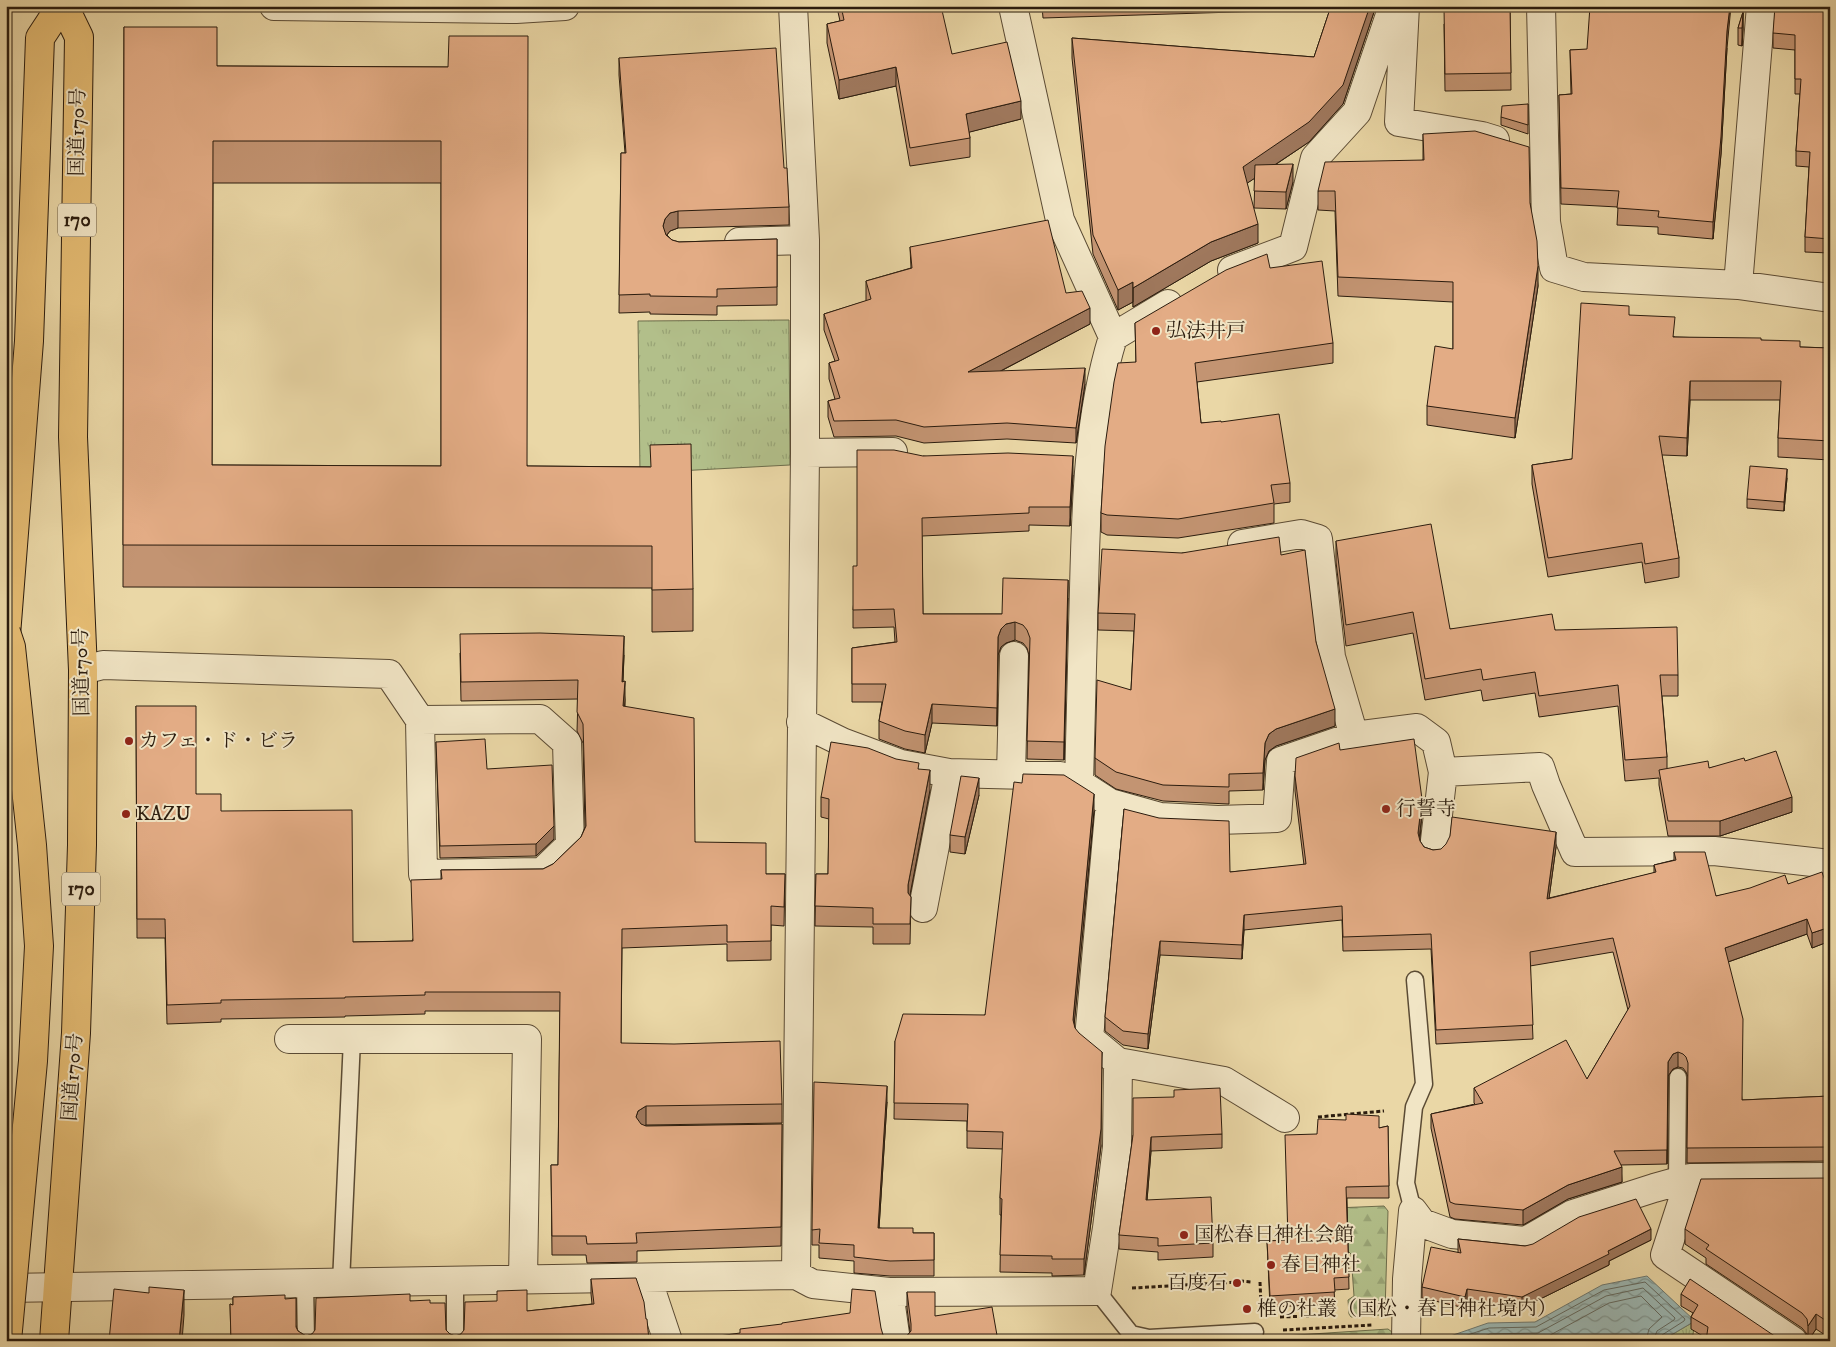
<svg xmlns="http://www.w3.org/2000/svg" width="1836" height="1347" viewBox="0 0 1836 1347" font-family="'IM FELL DW Pica','Noto Serif JP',serif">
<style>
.forest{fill:url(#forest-firs);stroke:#6e6e4c}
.park{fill:url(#park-tufts);stroke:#6e6e4c}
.water{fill:url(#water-waves);stroke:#6f7970}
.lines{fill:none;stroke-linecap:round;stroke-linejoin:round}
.shore{stroke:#646a60;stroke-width:1}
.service-casing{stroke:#5b4b34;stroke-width:19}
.minor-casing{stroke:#5b4b34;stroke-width:30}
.trunk-casing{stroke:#2b1c0e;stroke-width:30}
.path{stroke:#2b1c0e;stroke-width:3;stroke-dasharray:4 2.5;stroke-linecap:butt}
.service{stroke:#f1e5c5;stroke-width:16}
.minor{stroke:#f1e5c5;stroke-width:28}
.trunk{stroke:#e5bc73;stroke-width:28}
.trunk-bridge-casing{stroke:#2b1c0e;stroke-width:30;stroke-linecap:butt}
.trunk-bridge{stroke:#e5bc73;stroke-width:28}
.wall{fill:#c39472;stroke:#2b1c0e;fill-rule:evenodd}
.shaded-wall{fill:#9f785d;stroke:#2b1c0e}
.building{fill:#e3ac85;stroke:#2b1c0e;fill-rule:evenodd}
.poi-dot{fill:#8f2418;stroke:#f1e5c5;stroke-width:2}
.labels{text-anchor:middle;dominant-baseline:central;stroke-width:4;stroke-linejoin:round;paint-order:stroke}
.shield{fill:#f1e5c5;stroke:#665845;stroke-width:1}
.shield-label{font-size:19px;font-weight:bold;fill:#2b1c0e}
.street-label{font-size:20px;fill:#2b1c0e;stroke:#f1e5c5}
.poi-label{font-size:20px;fill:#2b1c0e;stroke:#f1e5c5;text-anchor:start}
</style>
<defs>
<pattern id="forest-firs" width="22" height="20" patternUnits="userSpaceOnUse" patternTransform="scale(1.25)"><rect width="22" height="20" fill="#b2bf8a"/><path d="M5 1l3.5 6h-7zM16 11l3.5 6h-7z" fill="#99a476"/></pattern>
<pattern id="park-tufts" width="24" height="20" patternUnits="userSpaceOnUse" patternTransform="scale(1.25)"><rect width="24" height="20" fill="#b2bf8a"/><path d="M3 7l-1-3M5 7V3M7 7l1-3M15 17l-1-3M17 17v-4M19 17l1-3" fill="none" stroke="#99a476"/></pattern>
<pattern id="water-waves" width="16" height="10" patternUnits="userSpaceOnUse" patternTransform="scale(1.25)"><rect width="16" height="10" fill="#9cb7b2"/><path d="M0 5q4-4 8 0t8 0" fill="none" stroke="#7f948f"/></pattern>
</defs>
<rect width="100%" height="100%" fill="#ead7a6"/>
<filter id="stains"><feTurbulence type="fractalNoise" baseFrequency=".004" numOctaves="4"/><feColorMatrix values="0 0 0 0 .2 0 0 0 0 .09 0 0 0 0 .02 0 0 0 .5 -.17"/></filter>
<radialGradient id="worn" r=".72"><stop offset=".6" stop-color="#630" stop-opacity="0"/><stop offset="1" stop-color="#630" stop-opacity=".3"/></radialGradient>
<path class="forest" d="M1384 1206 1388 1211 1385 1312 1381 1315 1351 1317 1349 1314 1348 1300 1354 1296 1351 1254 1347 1250 1335 1208Z
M1388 1329 1392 1332 1393 1341H1261L1267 1337Z"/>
<path class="park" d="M789 320 790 465 640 473 638 321Z
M1695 1321 1692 1341H1661Z"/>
<path class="water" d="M1647 1276 1695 1321 1661 1341H1436L1488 1323 1535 1322 1602 1285Z"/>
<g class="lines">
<path class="shore" d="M1449 1341 1489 1328 1536 1327 1604 1290 1645 1282 1685 1319 1684 1321 1662 1335 1660 1341
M1469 1341 1490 1334 1538 1333 1606 1296 1643 1288 1675 1318 1674 1320 1657 1331 1653 1341
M1526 1341 1543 1339 1609 1303 1641 1296 1662 1317 1649 1329 1646 1341"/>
<defs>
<path id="service" d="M1677 1181 1678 1077
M1413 1211 1406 1183 1414 1107 1424 1084 1415 980
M455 1281V1341
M305 1283 306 1341
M341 1283 352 1039
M1097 1291 1131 1334 1149 1338 1255 1332"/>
<path id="minor" d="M274 6 516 9 565 6
M1405 6 1399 122 1482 136 1495 140
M1541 6 1546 222 1554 268 1584 277 1738 285 1830 298
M739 242 805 240
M1232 270 1293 247 1315 158 1357 112 1393 6
M1738 285 1761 6
M1113 337 1168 304
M805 453 893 452
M1242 544 1301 534 1318 539 1331 657 1354 736
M83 670 103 665 389 674 420 720 423 874 542 872 570 845 567 743 540 719 420 720
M801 722 842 742 901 764 949 773 1060 776
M1443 772 1540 767 1546 785 1575 852 1714 851 1830 864
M1011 774 1014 656
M1110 803 1160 817 1218 820 1277 818 1281 761 1354 736 1417 728 1436 742 1443 772 1434 849
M923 908 949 773
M289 1039H527L523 1280
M1118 1062 1224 1081 1285 1118
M1690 1178 1665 1255 1793 1341
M796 1275 813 1284 889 1292 1097 1291 1107 1228 1117 1147 1118 1062 1089 1038 1110 803 1079 783C1081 719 1082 654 1084 589 1086 505 1088 418 1113 337L1060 220 1013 6
M649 1278 653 1296 668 1341
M6 1288 796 1275 805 453V240L793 6
M889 1292 896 1341
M1406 1341 1407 1279 1413 1211 1422 1223 1452 1234 1526 1241 1573 1214 1654 1188 1690 1178 1830 1177"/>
<path id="trunk" d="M6 635 29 341 40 38 61 6
M54 1341 76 1033 82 845 83 670 73 437 79 37 64 6"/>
</defs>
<use href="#service" class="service-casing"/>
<use href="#minor" class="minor-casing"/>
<use href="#trunk" class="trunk-casing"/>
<path class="path" d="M1318 1117 1384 1111
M1240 1281 1251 1282
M1260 1282 1261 1304
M1132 1288 1239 1282
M1280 1317 1309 1316
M1283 1330 1372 1325"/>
<use href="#service" class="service"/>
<use href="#minor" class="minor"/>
<use href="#trunk" class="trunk"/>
<defs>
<path id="trunk-bridge" d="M6 632 11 647 32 845 39 946 33 1061 7 1341"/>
</defs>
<use href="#trunk-bridge" class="trunk-bridge-casing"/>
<use href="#trunk-bridge" class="trunk-bridge"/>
</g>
<path class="wall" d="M838 6H878V9L952 54 1021 119 969 132 970 138V157L910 166 896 86 839 99 827 43V24L840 21 838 12Z
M1042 6H1376L1343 104 1309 142 1275 165 1293 182 1286 209 1254 208 1255 178 1247 183 1258 243 1211 261 1133 307V302L1118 310 1093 254 1072 58V38L1314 57 1330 9 1043 18Z
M1510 6 1511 90 1445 91 1444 24Z
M1830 6V253L1805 252V237L1809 167 1796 166V151L1800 94H1795V50L1773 48V33Z
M1743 12V29L1742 46 1738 45V28Z
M124 27 217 66 448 67 527 466 650 467 693 589V631L652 632V588L123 587ZM213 183H441V466L212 465Z
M1727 48 1721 154 1713 239 1658 234V227L1617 225 1618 207 1561 204 1559 95 1571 94 1570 50Z
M619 58 784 168 789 207V225L678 228 670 231 667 235 672 240 679 242 777 239V305L717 306V315L650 314V312L619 313 621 153H625L619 75Z
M1528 104V134L1501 125V117Z
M1423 134 1530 203 1538 286 1515 438 1427 425V406L1453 349V302L1338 296 1335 211 1318 210V191L1423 160Z
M910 247 1066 293 1090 324 1001 371 1085 384 1076 443 1007 439 924 443 896 436 834 437 828 417V401L835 399 829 379V363L835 361 824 330V314L866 301V281L911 268Z
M1270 268 1333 343V363L1197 382 1201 423 1221 422 1290 483V502L1274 504V523L1178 538 1107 535 1101 532V513L1136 362 1135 323Z
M1629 315 1675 337 1761 340 1800 347 1830 348V460L1778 457V438L1780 400H1690L1687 456 1662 455 1679 558V577L1645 583 1642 562 1548 577 1532 484V465L1572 459Z
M923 456 1073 475 1070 526 1029 525V531L922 536 923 614H1002L1068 598 1064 760 1027 759 1029 655 1027 648 1023 643 1015 640 1006 643 1001 647 998 655 997 726 932 723 925 753 905 749 879 739V721L882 702H852V648L895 642 894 627 853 628V610L857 566Z
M1787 478 1784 511 1747 508V499Z
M1336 541 1450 629 1555 630 1678 675V696H1662L1667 757V769L1709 768 1745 761 1792 812 1720 836H1668L1659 785V778L1625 781 1618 706 1539 717 1535 693 1483 701 1481 690 1425 700 1413 633 1346 646 1336 562Z
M1182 553 1281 555 1316 642 1335 726 1276 746 1269 751 1265 760 1263 790 1229 791V804L1163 801 1116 789 1095 775V758L1131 690 1134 631 1098 630V613Z
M460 653 624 655 623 681 625 700V706L695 842 766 874H785L784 926 771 925V960L727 961V944L622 948 621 1043 782 1104V1123L646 1125 645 1126 782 1124 781 1246 637 1251V1262L587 1263 586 1255H552L551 1165H558L560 1011H425V1014L345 1016V1017L221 1019V1022L167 1024 165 938H137L136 706 196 794 221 811 353 942 412 941 441 879V870L543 869 553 864 581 837 585 827 583 743 577 731 578 699 461 701Z
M436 742 487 769 554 839 536 856 440 858Z
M1340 750 1422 814 1420 839V841L1424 847 1433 850 1556 847 1549 898 1654 873V865L1674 860V852L1716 896 1788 884 1830 895V941L1812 948 1807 934 1728 962 1742 1100 1830 1096V1161L1687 1163 1688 1077 1686 1072 1683 1068 1678 1067 1673 1069 1668 1076 1667 1164 1621 1165 1622 1182 1568 1199 1523 1225 1455 1219 1450 1217 1431 1128V1114L1475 1104 1474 1103V1088L1587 1079 1628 1010 1613 952 1530 966 1533 1039 1436 1044 1431 949 1343 951 1342 920 1244 930 1242 959 1160 955 1148 1049 1123 1045 1105 1031V1017L1124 809 1230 872 1304 865 1295 791V776Z
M919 769 930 790 910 895 911 897 910 944H873V927L815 926 816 874H828L829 819 821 817V797Z
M979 795 965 854 950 852V835Z
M1094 811 1074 1025 1101 1146 1084 1275 1052 1276V1273L1000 1272 1001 1215H1000V1198L1003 1149 967 1148V1121L894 1119 895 1041 985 1015Z
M887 1102 879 1228 913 1233H934V1276H890L854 1273V1261L819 1258V1245H812V1230Z
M1388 1126 1389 1198H1347L1349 1289 1334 1290 1335 1304 1270 1307 1267 1241 1287 1240 1317 1134 1379 1128Z
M1222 1134V1148L1151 1151 1147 1200 1213 1243V1257L1158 1260V1252L1119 1249V1235L1133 1135Z
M1830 1178 1825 1335 1816 1329 1808 1341 1807 1334 1802 1328 1706 1264V1258L1685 1244V1229Z
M1458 1239 1525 1246 1651 1240 1609 1261V1265L1522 1308 1467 1299 1465 1308 1422 1298V1287L1458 1252Z
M591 1279 646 1319 649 1341H231L230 1304 233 1305V1297L285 1299 298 1331 306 1336 410 1301 430 1303 446 1330 450 1334 455 1336 527 1311 592 1304 591 1294Z
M907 1292 935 1316 905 1338 910 1332 907 1308Z
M1681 1294 1782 1341 1706 1338 1691 1329V1317L1693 1313 1681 1306Z"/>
<path class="shaded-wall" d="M1370 6H1376L1343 104 1309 142 1243 186V167Z
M1730 6H1731L1727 48 1721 154 1713 239V222L1727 31Z
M1743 12V29L1742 46V28Z
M896 67V86L839 99V80Z
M1021 101V119L966 133V114Z
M1293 164V182L1286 209V192Z
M678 211V228L670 231 665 237 663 226 665 219 670 213Z
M1258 224V243L1211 261 1133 307V288L1211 242Z
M1538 266V286L1515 438V418Z
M1133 282V302L1118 310V290Z
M1090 308V324L968 388V372Z
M1085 368V384L1076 443V428Z
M1690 381V400L1687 456V438Z
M1073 456V475L1070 526V507Z
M1787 469V478L1784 511V502Z
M1068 580V598L1064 760V742Z
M1015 622V640L1006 643 1001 647 998 655 997 726 998 637 1001 629 1006 624Z
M624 636V655L622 700V682Z
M625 681V700L623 725V706Z
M932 704V723L925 753V735Z
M1335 709V726L1276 746 1269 751 1265 760 1263 790V773L1265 743 1269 734 1276 729Z
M930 770V790L908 905V885Z
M979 778V795L965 854V837Z
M1094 794V811L1073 1037V1020Z
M1792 797V812L1720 836V821Z
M1422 799V814L1418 848V833Z
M554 826V839L536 856V844Z
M1556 832V847L1547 913V899Z
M1244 915V930L1242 959V945Z
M1807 919V934L1725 963V948Z
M1830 927V941L1812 948V933Z
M1160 941V955L1148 1049V1034Z
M1102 1052 1101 1146 1084 1275V1259Z
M1678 1052V1067L1673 1069 1668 1076 1667 1164 1668 1062 1673 1054Z
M887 1086V1102L878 1244V1228Z
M646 1106V1125L638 1130 636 1117 638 1111Z
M1151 1137V1151L1146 1213V1200Z
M1622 1167V1182L1568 1199 1523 1225V1210L1568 1185Z
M1651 1229V1240L1609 1261V1265L1522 1308V1297L1608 1251Z
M1467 1289V1299L1465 1308V1297Z
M184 1290V1315L182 1341H179Z
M1830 1313V1327L1825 1335V1320Z
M1816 1314V1329L1808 1341V1326Z"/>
<path class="building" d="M841 6H878V9L892 6H941L952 54 1007 42 1021 101 966 114 970 138 910 148 896 67 839 80 827 24 844 20Z
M1331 6H1370L1343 85 1309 122 1243 167 1258 224 1211 242 1133 288V282L1118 290 1093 235 1072 38 1314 57Z
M1510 6 1511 73 1445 74 1444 7Z
M1590 6H1730L1727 31 1721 137 1713 222 1658 217 1659 211 1617 208 1619 191 1561 188 1559 95 1572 94 1570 50 1587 49Z
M1775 6H1830V239L1805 237 1810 152 1796 151 1801 79H1795V35L1773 33Z
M1743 12 1742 28H1738Z
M124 27H217V66L448 67 449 36H528L527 466 651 467 650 445 691 444 693 589 652 590V546L123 545ZM213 141H441V466L212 465Z
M776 48 784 168H787L789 207 678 211 670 213 665 219 663 226 666 235 672 240 679 242 777 239V287L717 289V297L650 296V294L619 295 621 153H626L619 58Z
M1528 104V125L1501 117 1502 106Z
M1475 131 1529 147 1530 203 1537 241 1538 266 1515 418 1427 406 1435 346 1453 349V282L1338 277 1335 191H1318L1325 162 1424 160 1423 134Z
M1293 164 1286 192 1254 191 1255 165Z
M1048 220 1066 293 1082 291 1090 308 968 372 1085 368 1076 428 1007 423 924 427 896 420 834 421 828 401 840 398 829 363 839 360 824 314 871 299 866 281 912 268 910 247Z
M1267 254 1270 268 1322 261 1333 343 1195 363 1201 423 1221 421V422L1279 414 1290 483 1271 485 1274 503 1178 519 1107 515 1101 513 1105 446 1114 382 1118 363 1136 362 1135 323 1226 270Z
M1581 303 1629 306V315L1675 317 1673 337 1761 338V340L1800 341V347L1830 348V441L1778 438 1781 381H1690L1687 438 1659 436 1679 558 1645 564 1642 543 1548 558 1532 465 1572 459Z
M857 450H894L923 456 1008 453 1073 456 1070 507H1029V513L922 518 923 614H1002L1003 578 1068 580 1064 742 1027 741 1030 638 1027 630 1023 625 1015 622 1006 624 1001 629 998 637 997 708 932 704 925 735 905 731 879 721 886 684H852V648L897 642 894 609 853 610V566H857Z
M1750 466 1787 469 1784 502 1747 499Z
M1431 524 1450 629 1552 614 1555 630 1677 627 1678 675H1660L1667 757 1625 760 1618 685 1539 696 1535 672 1483 680 1481 669 1425 679 1413 612 1346 625 1336 541Z
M1279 537 1281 555 1305 550 1316 642 1335 709 1276 729 1269 734 1265 743 1263 773 1229 774V787L1163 785 1116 772 1095 758 1097 680 1131 690 1135 614 1098 613 1102 549 1182 553Z
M540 633 624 636 622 682 625 681 623 706 694 718 695 842 766 843V874H785L784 907 771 906V941L727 942V925L622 929 621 1043 674 1044 780 1041 782 1104 646 1106 638 1111 636 1117 641 1124 646 1126 782 1124 781 1227 636 1233 637 1243 587 1244 586 1236H552L551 1165H558L560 992H425V995L345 997V998L221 1000V1003L167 1005 165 919H137L136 706H196V794H221V811L352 810 353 942 413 941 411 880 442 879 441 870 543 869 553 864 581 837 586 826 583 724 577 712 578 680 461 682 460 634Z
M485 739 487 769 552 765 554 826 536 844 440 846 436 742Z
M1414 739 1422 799 1418 833 1420 841 1424 847 1433 850 1441 849 1446 844 1450 836 1452 817 1556 832 1547 899 1656 872 1654 865 1676 860 1674 852H1705L1716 896 1750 888 1785 875 1788 884 1822 872 1830 895V927L1812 933 1807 919 1725 948 1743 1019 1742 1100 1830 1096V1147L1687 1148 1688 1063 1686 1057 1683 1054 1678 1052 1673 1054 1668 1062 1667 1150 1614 1151 1622 1167 1568 1185 1523 1210 1455 1204 1450 1202 1431 1114 1483 1103 1474 1088 1566 1040 1587 1079 1630 1006 1613 938 1530 952 1533 1025 1436 1030 1431 934 1343 937 1342 906 1244 915 1242 945 1160 941 1148 1034 1123 1031 1105 1017 1124 809 1159 818 1229 821 1230 872 1306 864 1295 776 1296 758 1339 743 1340 750Z
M831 742 868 748 896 759 919 763 918 769 930 770 908 885V893L911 897 910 924H873V908L815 906 816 874H828L829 799 821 797Z
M1776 751 1792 797 1720 821H1668L1659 770 1708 761 1709 768 1744 758 1745 761Z
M1023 774 1064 775 1094 794 1073 1020 1075 1028 1079 1033 1102 1052 1101 1129 1084 1259H1052V1256L1000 1255 1002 1199 1000 1198 1003 1132 967 1131 968 1104 894 1103 895 1041 903 1014 985 1015 1014 782 1022 783Z
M961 776 979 778 965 837 950 835Z
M814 1082 887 1086 878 1228H913V1233H934V1260L890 1261 854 1257V1245L819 1243 820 1229 812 1230Z
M1220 1088 1222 1134 1151 1137 1146 1200 1211 1197 1213 1243 1158 1246V1238L1119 1235 1133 1135V1098L1174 1097V1090Z
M1346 1114 1379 1116V1128L1388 1126 1389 1186 1346 1187 1349 1277 1334 1278 1335 1292 1270 1296 1267 1241 1288 1240 1285 1135 1317 1134 1318 1119 1346 1120Z
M1830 1178V1313L1825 1320 1816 1314 1808 1326 1807 1319 1802 1313 1706 1249 1709 1245 1685 1229 1701 1179Z
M1636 1199 1651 1229 1608 1251 1609 1254 1522 1297 1467 1289 1465 1297 1422 1287 1431 1247 1461 1253 1458 1239 1525 1246 1533 1244 1579 1217Z
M636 1278 644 1302 646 1319H647L649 1341H231L230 1304 233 1305V1297L285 1295V1299L296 1298V1327L298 1331 306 1336 312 1334 315 1330 316 1298 410 1294V1301L430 1300V1303H445L446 1330 450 1334 455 1336 460 1335 464 1330 465 1302 497 1301V1291L527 1290V1311L594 1304 591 1279Z
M1690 1279 1782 1341H1706L1708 1327 1691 1317 1698 1305 1681 1294Z
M149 1287 184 1290 179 1341H109L114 1289 149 1293Z
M852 1289 875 1291 881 1328 883 1335 890 1340 893 1341H683L740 1333V1329L782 1324V1323L850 1313Z
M907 1292H935V1316L992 1307 998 1341H899L905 1338 911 1331V1324Z
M1116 1339V1341H1083V1340Z"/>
<g class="poi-dot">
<circle cx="1156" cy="331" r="5"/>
<circle cx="129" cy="741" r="5"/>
<circle cx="1386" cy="809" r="5"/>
<circle cx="126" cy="814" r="5"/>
<circle cx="1184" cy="1235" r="5"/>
<circle cx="1271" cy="1265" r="5"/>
<circle cx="1237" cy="1283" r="5"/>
<circle cx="1247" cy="1309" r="5"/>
</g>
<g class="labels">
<g class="shield">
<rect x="58" y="203.5" width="38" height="33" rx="4"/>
<rect x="62" y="872.5" width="38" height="33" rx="4"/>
</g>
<g class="shield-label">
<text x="77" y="220">170</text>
<text x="81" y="889">170</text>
</g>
<g class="street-label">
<text transform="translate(78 132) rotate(-89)">国道170号</text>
<text transform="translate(82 672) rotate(-91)">国道170号</text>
<text transform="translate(73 1077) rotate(-86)">国道170号</text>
</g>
<g class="poi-label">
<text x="1166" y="331">弘法井戸</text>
<text x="139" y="741">カフェ・ド・ビラ</text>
<text x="1396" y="809">行誓寺</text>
<text x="136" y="814">KAZU</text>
<text x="1194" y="1235">国松春日神社会館</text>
<text x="1281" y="1265">春日神社</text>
<text x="1227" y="1283" text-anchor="end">百度石</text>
<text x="1257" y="1309">椎の社叢（国松・春日神社境内）</text>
</g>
</g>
<rect width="1836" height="1347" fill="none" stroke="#ead7a6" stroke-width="25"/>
<rect x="8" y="8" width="1821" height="1332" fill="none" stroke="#2b1c0e" stroke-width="2.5"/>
<rect x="12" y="12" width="1811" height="1322" fill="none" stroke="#2b1c0e"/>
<rect width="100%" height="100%" filter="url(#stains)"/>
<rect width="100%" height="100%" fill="url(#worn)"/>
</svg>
